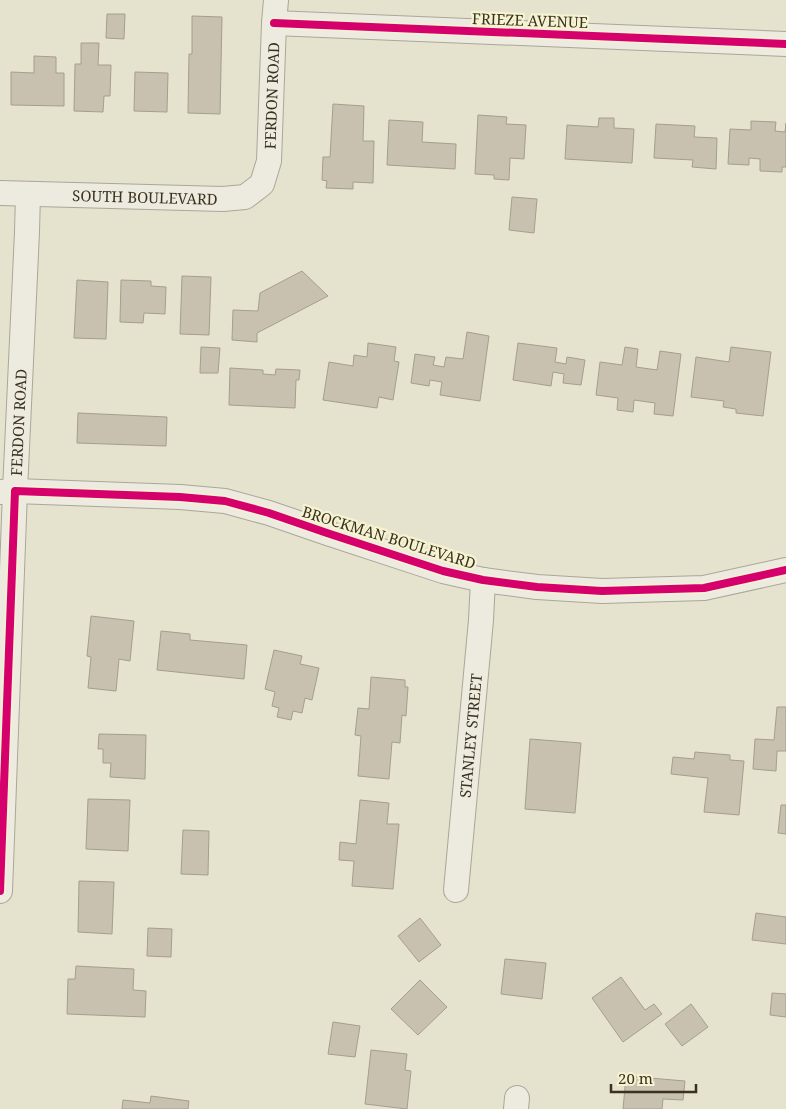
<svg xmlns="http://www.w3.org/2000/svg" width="786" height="1109" viewBox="0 0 786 1109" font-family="'Noto Serif',serif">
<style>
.building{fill:#c9c1af;stroke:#a69e8d}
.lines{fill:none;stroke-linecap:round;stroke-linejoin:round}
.street-casing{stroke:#aaa797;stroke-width:26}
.street{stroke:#edebdf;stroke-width:24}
.cycleway-casing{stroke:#f6f3d3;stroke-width:11}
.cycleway{stroke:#d6006c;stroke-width:8}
.labels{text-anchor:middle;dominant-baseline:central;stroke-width:4.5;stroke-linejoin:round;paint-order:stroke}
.street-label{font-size:15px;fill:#3a311e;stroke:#f6f3d3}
</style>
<rect width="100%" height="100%" fill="#e5e2ce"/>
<path class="building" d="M107 14H125L124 39 106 38Z
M192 16 222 17 220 114 188 113 189 54H192Z
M81 43H99L98 65H111L110 96H104L103 112 74 111 75 64H81Z
M34 56 56 57V73H64V106L11 105V72L34 73Z
M135 72 168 73 167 112 134 111Z
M333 104 364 106 363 141H374L373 183 353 182V189L326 188 327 181 322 180 323 157H330Z
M478 115 507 117 506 124 526 125 524 159 510 158 509 180 494 179V175L475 174Z
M599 118H614V128L634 129 632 163 565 159 567 125 598 127Z
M389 120 423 122 422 142 456 144 455 169 387 165Z
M751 121 776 122 775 131 785 132 786 123V167H782V172L760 171V159L749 158V165L728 164 730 129 751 130Z
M656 124 695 126 694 137 717 138 716 169 692 167 693 160 654 158Z
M512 197 537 199 534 233 509 230Z
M302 271 328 296 257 333V342L232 340 233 310 258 311 260 293Z
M182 276 211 277 209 335 180 334Z
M77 280 108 282 106 339 74 338Z
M121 280 151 281V286L166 287 165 314 144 313 143 323 120 322Z
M467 332 489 336 480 401 440 395 442 382 430 380 429 386 411 383 415 354 435 357 433 365 444 367 446 357 463 359Z
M368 343 396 347 394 361 399 362 393 400 379 397 377 408 323 400 329 362 353 366 354 355 367 357Z
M518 343 557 348 555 362 566 364 567 357 585 360 581 385 563 383 564 374 553 372 551 386 513 380Z
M201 347 220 348 218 373H200Z
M625 347 638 349 636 367 657 370 660 351 681 354 673 416 654 414 655 403 634 400 633 412 617 410 618 398 596 395 600 362 622 365Z
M731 347 771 352 763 416 736 413V409L723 407 724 401 691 397 696 357 729 362Z
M230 368 263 370V374L275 375 276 369 300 370 299 380H296L295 408 229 405Z
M78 413 167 417 166 446 77 443Z
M91 616 134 621 130 661 119 659 116 691 88 688 91 657 87 656Z
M161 631 190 634V640L247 645 244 679 157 670Z
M274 650 302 656 300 664 319 668 312 700 305 698 302 713 293 711 291 720 277 717 279 708 272 706 275 692 265 689Z
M371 677 405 680V687H408L406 716 402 715 400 743 392 742 389 779 358 776 361 736 355 735 358 708 369 709Z
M777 707H786V751H777L776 771 753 769 755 739 774 740Z
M99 734 146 735 145 779 110 777 111 763H103V749H98Z
M530 739 581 743 575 813 525 809Z
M695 752 730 755V760L744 761 739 815 704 812 708 778 671 774 673 757 694 759Z
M88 799 130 800 128 851 86 849Z
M360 800 389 803 387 824H399L393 889 352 886 354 861 339 860 340 842 356 844Z
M781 805H786V834L778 833Z
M183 830 209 831 208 875 181 874Z
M79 881 114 882 112 934 78 932Z
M756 913 786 917V944L752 940Z
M420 918 441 945 419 962 398 936Z
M148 928 172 929 171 957 147 956Z
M505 959 546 963 542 999 501 994Z
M76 966 134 969 133 990 146 991 145 1017 67 1014 68 979H75Z
M621 977 645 1010 654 1004 662 1014 623 1042 592 998Z
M420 980 447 1007 418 1035 391 1009Z
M772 993 786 994V1017L770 1015Z
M691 1004 708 1027 682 1046 665 1024Z
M333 1022 360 1026 355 1057 328 1054Z
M371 1050 407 1054 405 1070 411 1071 407 1109 365 1104Z
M626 1076 685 1081 683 1100 663 1099 662 1109H623Z
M151 1096 189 1101 188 1109H122L123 1100 150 1103Z"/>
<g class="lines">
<defs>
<g id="street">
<path d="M274 23 786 44"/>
<path id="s1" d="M0 193 223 199 245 197 262 184 269 161 274 23 276 0"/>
<path d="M0 492 15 491 180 497 225 501 269 513 327 533 443 571 483 580 537 587 602 591 704 588 786 570"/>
<path id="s2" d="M456 890 481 620 483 580"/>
<path id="s3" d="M0 891 15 491 27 232 28 194"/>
<path d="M516 1109 517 1098"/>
</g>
</defs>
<use href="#street" class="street-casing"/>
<use href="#street" class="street"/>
<defs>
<path id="cycleway" d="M274 23 786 44
M0 891 15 491 180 497 225 501 269 513 327 533 443 571 483 580 537 587 602 591 704 588 786 570"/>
</defs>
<use href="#cycleway" class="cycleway-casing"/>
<use href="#cycleway" class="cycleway"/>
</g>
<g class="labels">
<g class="street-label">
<text transform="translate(530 20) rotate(2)">FRIEZE AVENUE</text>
<text stroke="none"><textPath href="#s1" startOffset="356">FERDON ROAD</textPath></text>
<text stroke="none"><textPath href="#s1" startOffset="145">SOUTH BOULEVARD</textPath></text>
<text stroke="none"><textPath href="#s3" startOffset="469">FERDON ROAD</textPath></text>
<text transform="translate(389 537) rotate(17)">BROCKMAN BOULEVARD</text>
<text stroke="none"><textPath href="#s2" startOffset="155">STANLEY STREET</textPath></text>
</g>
</g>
<path d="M611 1084v8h85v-8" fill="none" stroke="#3a311e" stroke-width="2.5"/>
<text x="618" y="1084" font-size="15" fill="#3a311e" stroke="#f6f3d3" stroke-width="4" paint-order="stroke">20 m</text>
</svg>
